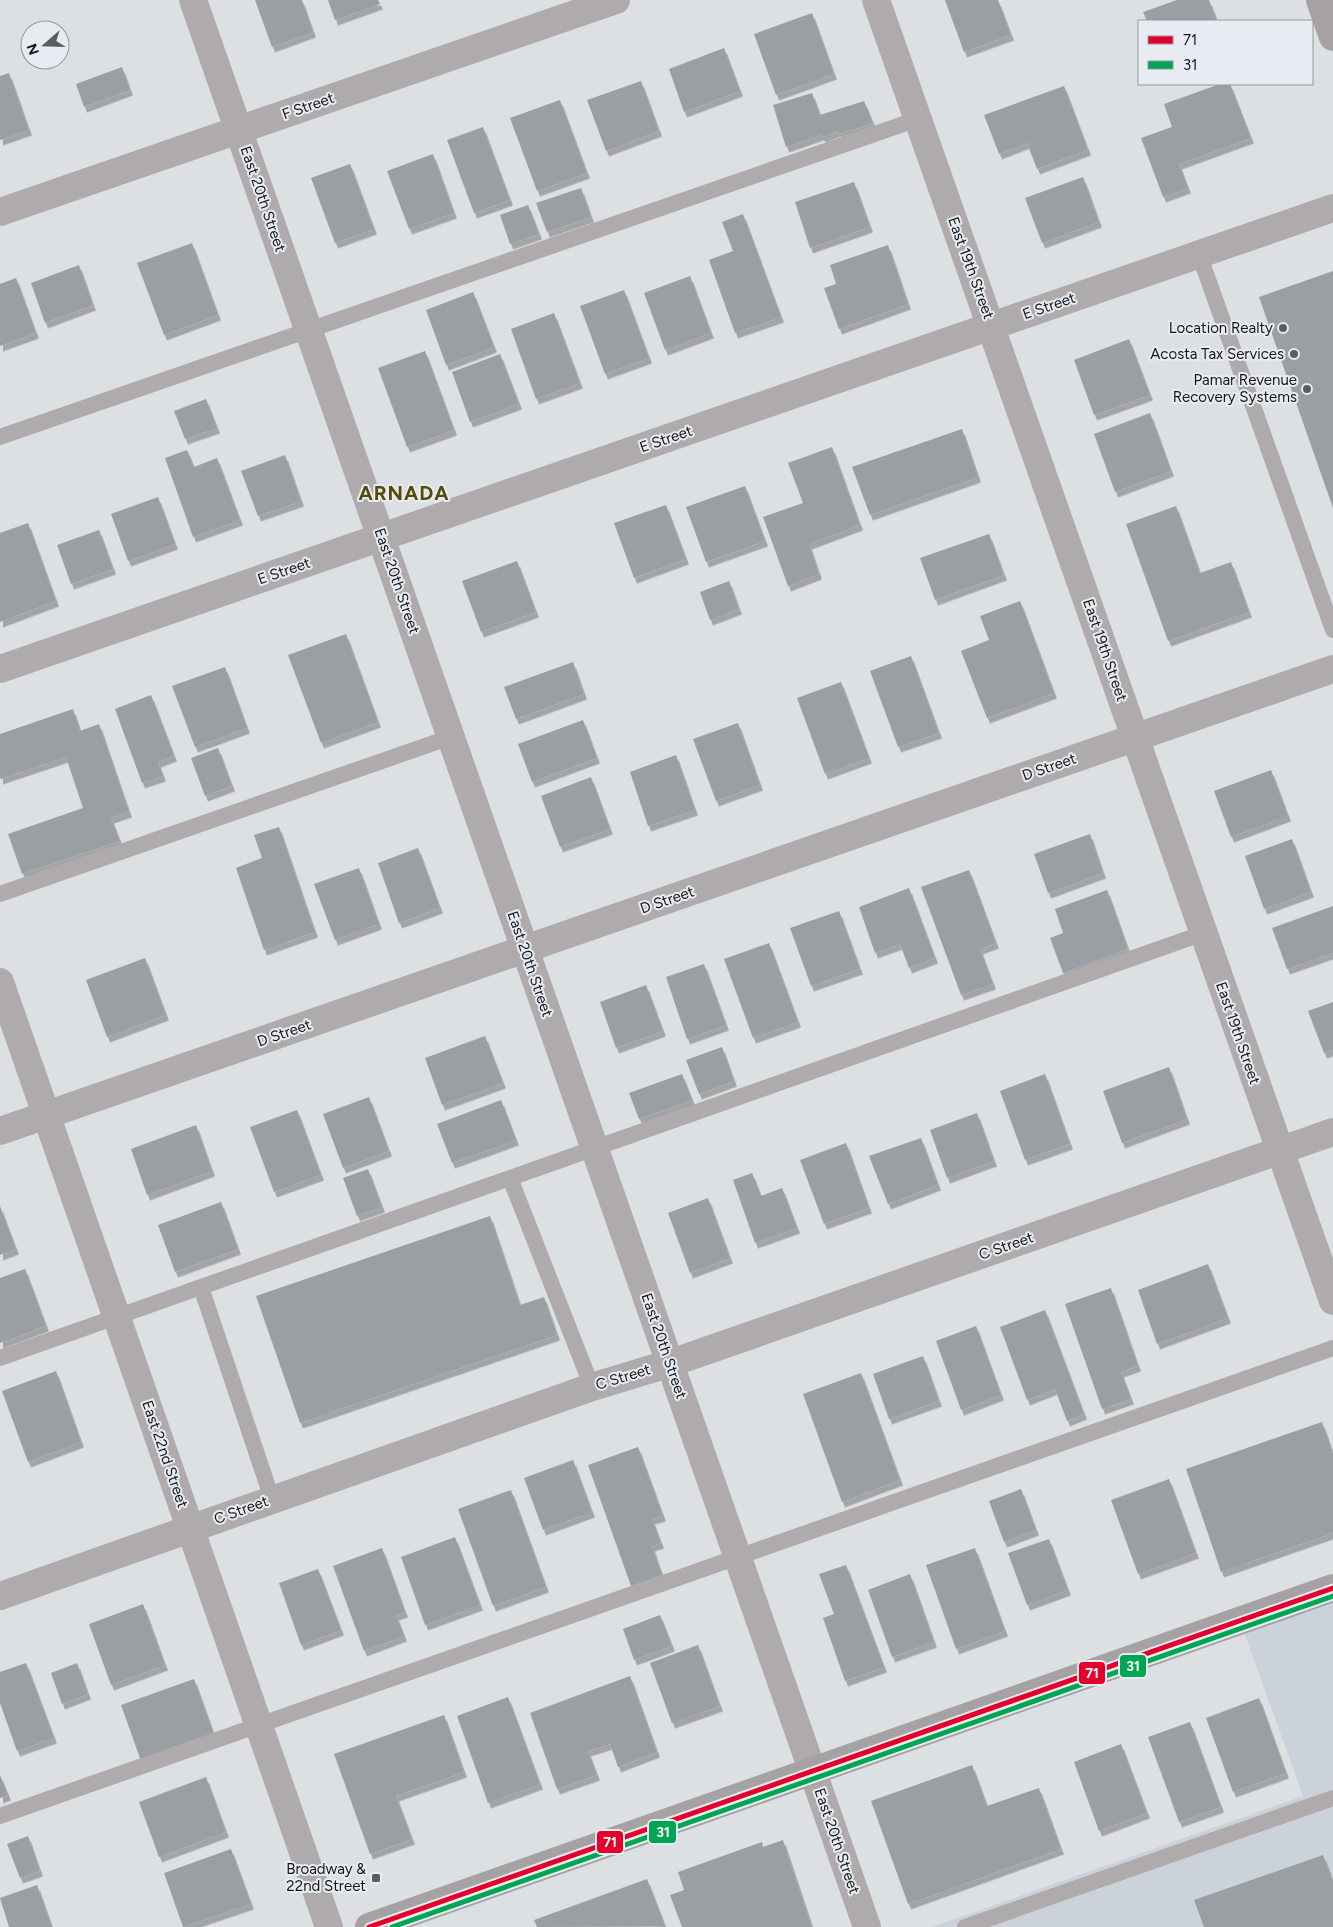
<svg xmlns="http://www.w3.org/2000/svg" width="1333" height="1927" viewBox="0 0 1333 1927" font-family="Figtree,sans-serif">
<style>
.built{fill:#ccd2da}
.building{fill:#9a9fa4;filter:url(#shadow)}
.lines{fill:none;stroke-linecap:round;stroke-linejoin:round}
.lane{stroke:#afabac;stroke-width:16}
.street{stroke:#afabac;stroke-width:28}
.secondary{stroke:#a6a1a2;stroke-width:28}
.bus-1-casing{stroke:#e8ecf2;stroke-width:9}
.bus-2-casing{stroke:#e8ecf2;stroke-width:9}
.bus-1{stroke:#e4002b;stroke-width:5}
.bus-2{stroke:#00a651;stroke-width:5}
.poi-dot{fill:#5a5d5f;stroke:#e8ecf2;stroke-width:2}
.labels{text-anchor:middle;dominant-baseline:central;stroke-width:4;stroke-linejoin:round;paint-order:stroke}
.street-label{font-size:15px;fill:#141618;stroke:#e8ecf2}
.poi-label{font-size:15px;fill:#141618;stroke:#e8ecf2;text-anchor:end}
.district-label{font-size:20px;font-weight:bold;letter-spacing:1px;fill:#564a09;stroke:#e8ecf2}
.line-badge{stroke:#e8ecf2;stroke-width:2}
.badge-label{font-size:14px;text-anchor:middle;font-weight:bold;fill:#fff}
</style>
<defs>
<filter id="shadow"><feDropShadow dx="3" dy="5.5" stdDeviation="0" flood-color="#0004"/></filter>
</defs>
<rect width="100%" height="100%" fill="#dde0e3"/>
<path class="built" d="M1333 1588V1927H932L1303 1796 1240 1621Z"/>
<path class="building" d="M255 0H302L313 32 272 47Z
M328 0H378L380 4 335 20Z
M945 0H998L1011 35 964 52Z
M1177 0H1209L1217 21H1147L1143 12Z
M812 13 834 74 776 95 754 34Z
M724 48 740 91 684 112 669 69Z
M122 67 130 90 84 107 76 84Z
M9 73 29 130 0 140V76Z
M641 81 659 131 606 151 587 100Z
M1220 84H1230L1251 138 1179 164 1188 188 1163 197 1141 138 1172 127 1164 104Z
M1064 86 1088 150 1037 169 1027 143 999 154 984 115Z
M812 93 820 115 864 101 873 123 839 134 838 131 823 137 821 135 786 147 773 105Z
M560 100 587 173 537 191 510 118Z
M483 127 510 200 474 213 447 140Z
M433 154 454 213 409 229 387 171Z
M350 164 374 229 335 243 311 178Z
M1083 177 1099 222 1042 243 1025 198Z
M854 182 870 227 810 248 795 202Z
M581 188 591 217 547 232 536 203Z
M528 205 539 234 510 244 500 215Z
M743 214 781 317 735 333 709 260 733 251 722 222Z
M192 243 218 315 164 335 137 263Z
M888 245 908 304 839 329 824 288 836 284 830 265Z
M79 265 93 305 45 323 31 283Z
M1333 271V508L1259 297Z
M690 276 711 333 665 350 644 293Z
M16 278 36 333 0 346V284Z
M624 290 649 358 605 374 580 306Z
M473 292 494 347 446 365 426 310Z
M554 313 580 383 536 399 511 329Z
M1129 339 1150 395 1094 415 1074 360Z
M425 351 454 430 407 447 378 368Z
M500 354 519 404 470 422 452 372Z
M206 399 217 428 185 439 174 411Z
M1150 413 1171 471 1115 492 1094 434Z
M962 429 978 477 870 515 852 467Z
M832 447 860 525 809 544 819 574 788 586 763 517 803 503 788 463Z
M187 450 194 467 217 458 240 520 193 537 165 458Z
M285 455 301 501 258 516 241 471Z
M745 486 765 541 706 562 686 507Z
M158 497 175 544 128 561 111 514Z
M666 505 686 559 634 578 614 523Z
M1176 506 1200 573 1231 562 1249 612 1168 641 1126 524Z
M28 523 56 601 0 622V533Z
M99 530 113 569 71 584 57 545Z
M989 534 1004 575 935 600 920 558Z
M517 561 536 612 481 632 462 581Z
M729 581 739 609 710 620 700 592Z
M1020 601 1054 693 987 718 961 651 989 640 980 616Z
M346 634 378 722 321 743 288 655Z
M911 656 939 733 898 747 870 671Z
M573 662 584 694 516 719 504 687Z
M225 667 247 728 195 747 172 686Z
M841 682 869 758 825 774 797 698Z
M151 695 174 756 158 762 163 776 142 783 115 709Z
M73 709 80 731 99 724 129 812 111 818 120 841 22 874 8 834 83 808 66 757 0 779V734Z
M583 720 597 758 532 782 518 744Z
M738 723 760 785 716 801 693 739Z
M218 748 232 786 205 796 191 758Z
M676 755 695 810 648 826 630 772Z
M1271 770 1288 816 1231 837 1214 791Z
M591 777 610 829 560 847 541 796Z
M279 827 315 932 264 950 236 868 262 858 254 835Z
M1090 834 1103 873 1048 893 1034 854Z
M1292 839 1311 892 1264 909 1245 856Z
M418 848 440 908 399 923 378 863Z
M359 868 379 924 335 940 314 884Z
M969 870 996 943 980 949 993 984 961 995 921 887Z
M909 888 935 958 909 968 900 944 875 953 859 907Z
M1107 890 1128 949 1063 973 1050 938 1063 933 1055 909Z
M1333 906V953L1287 969 1272 928Z
M839 911 860 969 811 986 790 928Z
M769 943 798 1022 753 1038 724 959Z
M145 958 166 1015 107 1037 86 980Z
M704 964 726 1025 687 1039 666 977Z
M646 985 663 1031 616 1048 600 1002Z
M1333 1002V1050L1324 1053 1308 1011Z
M485 1036 503 1083 442 1105 425 1058Z
M722 1047 734 1081 699 1094 686 1060Z
M1169 1067 1187 1119 1122 1143 1103 1091Z
M682 1074 692 1100 639 1119 629 1093Z
M1045 1074 1070 1144 1025 1160 1000 1091Z
M369 1097 389 1151 343 1168 323 1114Z
M501 1100 516 1140 452 1163 437 1124Z
M297 1110 321 1175 274 1192 250 1127Z
M977 1113 994 1161 947 1178 930 1130Z
M196 1125 212 1171 147 1195 131 1149Z
M921 1138 938 1185 888 1204 869 1156Z
M846 1143 869 1208 824 1224 800 1160Z
M368 1169 382 1207 357 1216 343 1178Z
M752 1173 761 1196 782 1188 797 1228 755 1243 733 1180Z
M708 1198 730 1258 690 1273 668 1213Z
M221 1202 238 1249 175 1272 158 1225Z
M0 1206 16 1249 0 1255Z
M490 1216 520 1305 544 1297 557 1335 300 1423 256 1296Z
M1208 1264 1228 1318 1157 1344 1138 1290Z
M25 1269 46 1326 0 1343V1278Z
M1111 1288 1138 1366 1121 1372 1131 1399 1102 1409 1065 1304Z
M1045 1310 1084 1414 1067 1421 1055 1389 1027 1400 1000 1327Z
M976 1326 1001 1395 961 1410 936 1341Z
M923 1356 939 1401 889 1419 873 1374Z
M56 1371 81 1442 28 1462 2 1391Z
M861 1373 900 1480 842 1502 803 1394Z
M1322 1422 1333 1454V1533L1221 1572 1186 1469Z
M638 1447 663 1516 652 1519 661 1543 652 1546 662 1575 631 1586 588 1465Z
M573 1460 592 1512 543 1530 524 1478Z
M1169 1479 1196 1553 1138 1574 1111 1500Z
M1021 1489 1036 1530 1004 1542 989 1501Z
M511 1490 546 1587 493 1606 458 1509Z
M455 1537 480 1605 425 1625 401 1557Z
M1049 1539 1068 1590 1027 1605 1008 1553Z
M382 1548 405 1612 396 1615 404 1636 364 1651 333 1566Z
M975 1548 1005 1631 956 1649 926 1565Z
M846 1565 884 1667 845 1681 823 1618 834 1614 819 1574Z
M318 1569 341 1630 301 1645 279 1583Z
M910 1574 934 1642 892 1657 868 1590Z
M143 1604 165 1665 111 1685 89 1624Z
M660 1615 672 1646 634 1660 623 1629Z
M698 1645 720 1706 672 1723 650 1663Z
M26 1663 54 1738 17 1751 0 1703V1672Z
M77 1663 88 1694 62 1704 51 1673Z
M630 1676 657 1752 618 1767 610 1744 588 1751 597 1775 557 1789 530 1713Z
M194 1679 214 1735 141 1761 121 1705Z
M508 1697 540 1784 488 1803 457 1716Z
M1259 1698 1286 1773 1233 1792 1206 1718Z
M444 1715 464 1772 396 1796 412 1839 370 1854 334 1754Z
M1190 1722 1221 1807 1179 1822 1148 1737Z
M1121 1744 1147 1813 1099 1831 1074 1762Z
M972 1765 987 1806 1039 1788 1061 1849 908 1904 871 1801Z
M0 1775 8 1795 0 1798Z
M206 1777 226 1832 159 1857 139 1802Z
M28 1836 40 1871 20 1878 7 1844Z
M783 1840 812 1927H682L670 1895 684 1890 678 1872 762 1842 763 1847Z
M231 1849 251 1904 183 1927 164 1873Z
M1323 1855 1333 1882V1927H1204L1194 1900Z
M647 1879 665 1926 537 1927 534 1920Z
M37 1885 52 1927H9L0 1898Z"/>
<g class="lines">
<path class="lane" d="M1199 254 1333 630
M0 437 918 119
M0 894 451 737
M510 1178 592 1387
M201 1287 272 1499
M0 1358 1204 933
M0 1816 1333 1348
M965 1927 1333 1798"/>
<path class="street" d="M193 0 867 1927
M876 0 1333 1301
M0 212 616 0
M0 669 1333 208
M0 982 329 1927
M0 1131 1333 669
M0 1596 592 1387 671 1363 1333 1132"/>
<path class="secondary" d="M1320 0 1333 37
M369 1927 1333 1588"/>
<defs>
<path id="bus-1" d="M369 1927 1333 1588"/>
<path id="bus-2" d="M392 1927 1333 1596"/>
</defs>
<use href="#bus-1" class="bus-1-casing"/>
<use href="#bus-2" class="bus-2-casing"/>
<use href="#bus-1" class="bus-1"/>
<use href="#bus-2" class="bus-2"/>
</g>
<g class="poi-dot">
<circle cx="1283" cy="328" r="5"/>
<circle cx="1294" cy="354" r="5"/>
<circle cx="1307" cy="389" r="5"/>
<rect x="371" y="1873" width="10" height="10" rx="2.5"/>
</g>
<g class="labels">
<g class="street-label">
<text transform="translate(308 106) rotate(-19)">F Street</text>
<text transform="translate(263 199) rotate(71)">East 20th Street</text>
<text transform="translate(971 268) rotate(70)">East 19th Street</text>
<text transform="translate(1049 306) rotate(-19)">E Street</text>
<text transform="translate(666 439) rotate(-19)">E Street</text>
<text transform="translate(284 571) rotate(-19)">E Street</text>
<text transform="translate(397 581) rotate(71)">East 20th Street</text>
<text transform="translate(1105 650) rotate(71)">East 19th Street</text>
<text transform="translate(1049 767) rotate(-19)">D Street</text>
<text transform="translate(667 900) rotate(-19)">D Street</text>
<text transform="translate(530 964) rotate(71)">East 20th Street</text>
<text transform="translate(284 1033) rotate(-19)">D Street</text>
<text transform="translate(1238 1033) rotate(71)">East 19th Street</text>
<text transform="translate(1006 1246) rotate(-19)">C Street</text>
<text transform="translate(664 1346) rotate(71)">East 20th Street</text>
<text transform="translate(623 1377) rotate(-17)">C Street</text>
<text transform="translate(165 1454) rotate(71)">East 22nd Street</text>
<text transform="translate(241 1510) rotate(-20)">C Street</text>
<text transform="translate(837 1841) rotate(71)">East 20th Street</text>
</g>
<g class="poi-label">
<text x="1273" y="328">Location Realty</text>
<text x="1284" y="354">Acosta Tax Services</text>
<text x="1297" y="380">Pamar Revenue<tspan x="1297" dy="17">Recovery Systems</tspan></text>
<text x="366" y="1869">Broadway &amp;<tspan x="366" dy="17">22nd Street</tspan></text>
</g>
<g class="district-label">
<text x="404" y="493">ARNADA</text>
</g>
</g>
<g class="line-badge">
<rect x="1119" y="1654" width="28" height="24" rx="5" fill="#00a651"/>
<rect x="1078" y="1661" width="28" height="24" rx="5" fill="#e4002b"/>
<rect x="648" y="1820" width="29" height="24" rx="5" fill="#00a651"/>
<rect x="596" y="1830" width="28" height="24" rx="5" fill="#e4002b"/>
</g>
<g class="badge-label">
<text x="1133" y="1671">31</text>
<text x="1092" y="1678">71</text>
<text x="663" y="1837">31</text>
<text x="610" y="1847">71</text>
</g>
<rect x="1138" y="20" width="175" height="65" fill="#e8ecf2" stroke="#93969b"/>
<rect x="1148" y="36" width="25" height="8" fill="#e4002b" stroke="#93969b"/>
<text x="1183" y="45" font-size="15" fill="#141618">71</text>
<rect x="1148" y="61" width="25" height="8" fill="#00a651" stroke="#93969b"/>
<text x="1183" y="70" font-size="15" fill="#141618">31</text>
<g transform="translate(45 45) rotate(250)"><circle r="24" fill="#e8ecf2" stroke="#93969b"/>
<path d="M0-4L9 19L0 12L-9 19Z" fill="#5a5d5f"/>
<text y="-8" font-size="14" font-weight="bold" text-anchor="middle" fill="#141618">N</text>
</g>
</svg>
